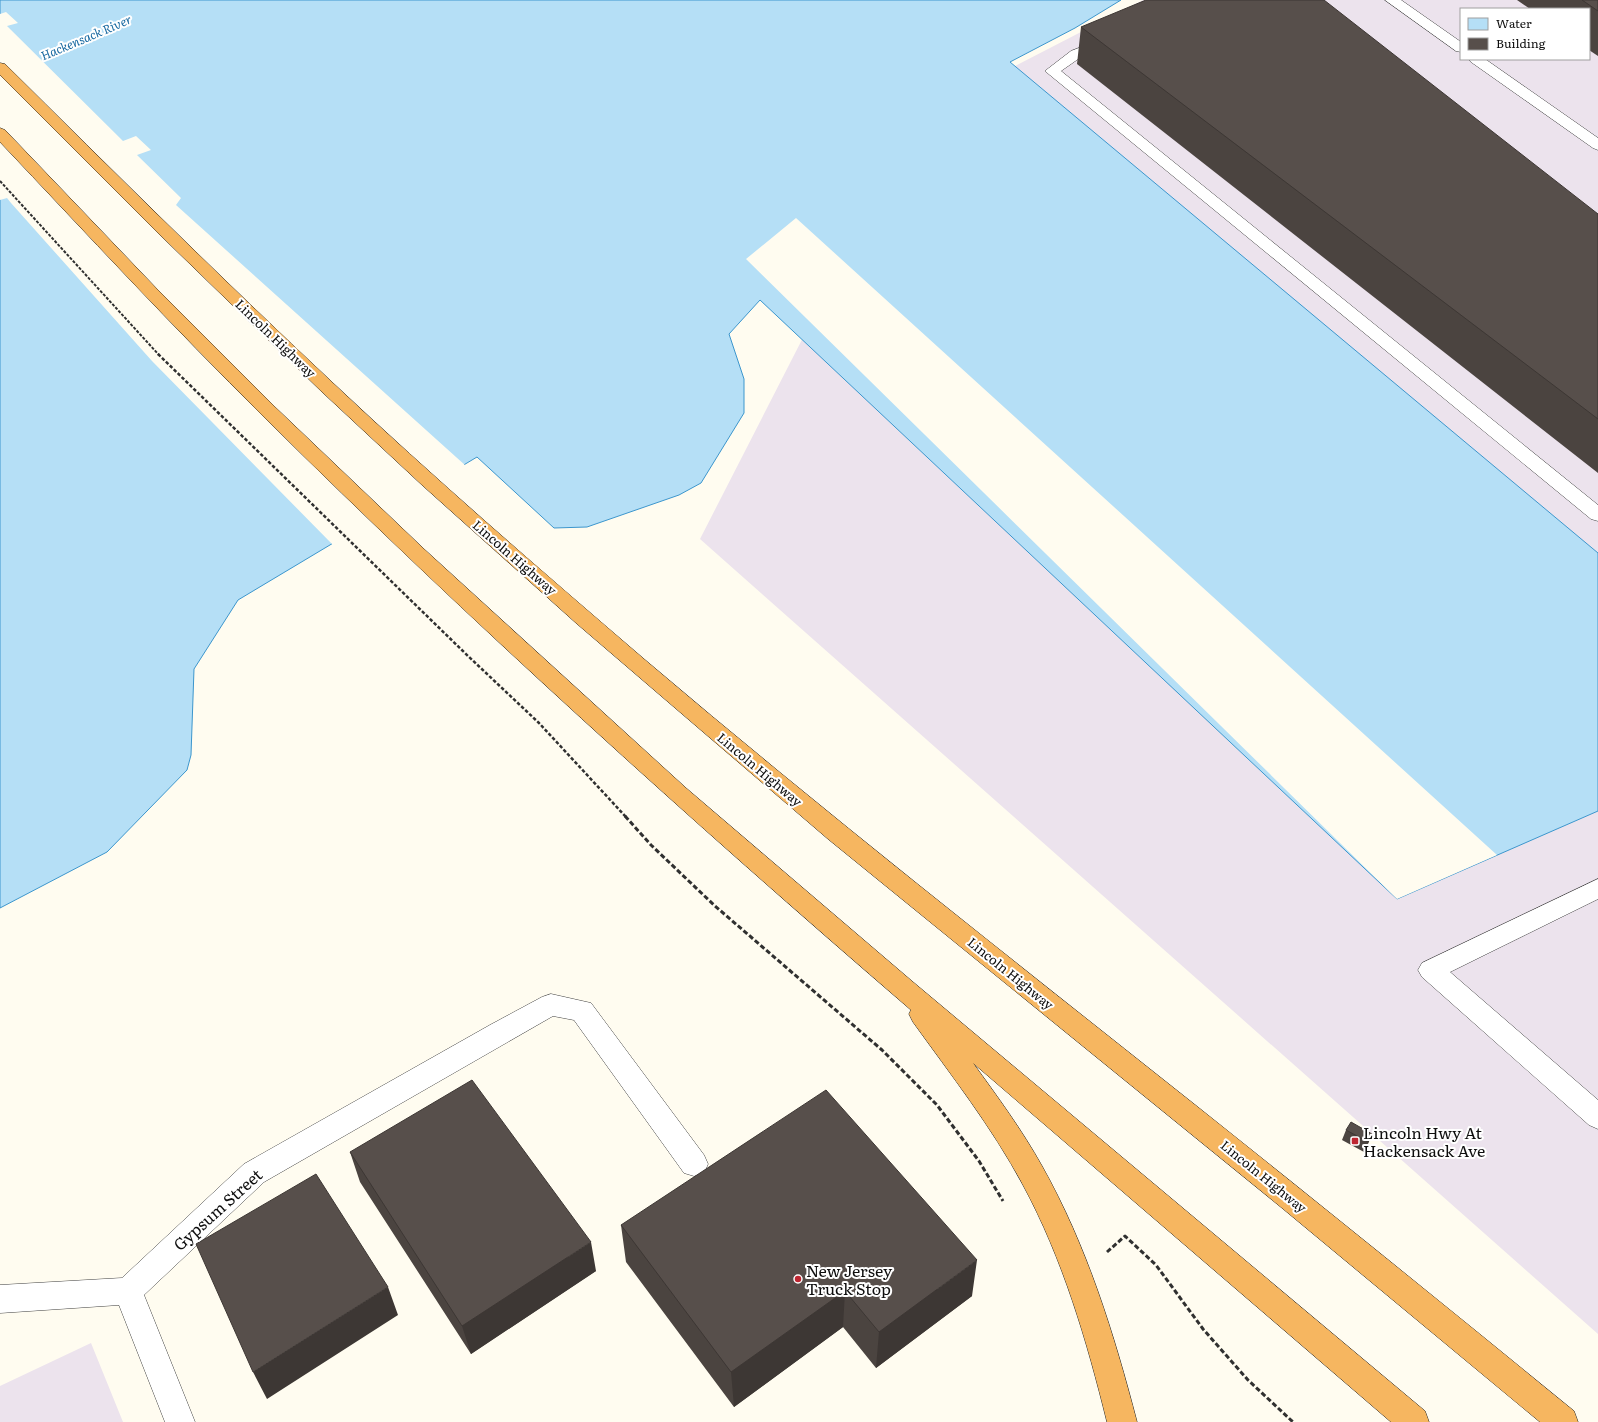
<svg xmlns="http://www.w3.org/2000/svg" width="1598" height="1422" viewBox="0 0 1598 1422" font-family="Literata,serif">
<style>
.industrial{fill:#ece3ed;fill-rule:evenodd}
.water{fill:#b5dff6;stroke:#3c96cd}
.pier{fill:#fffcf0}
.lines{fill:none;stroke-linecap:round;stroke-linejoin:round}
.service-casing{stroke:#414141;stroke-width:1}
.trunk-casing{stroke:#1f1f1f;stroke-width:1}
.path-far2{stroke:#303030;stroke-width:2;stroke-dasharray:3 1.5;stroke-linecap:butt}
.path-far1{stroke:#303030;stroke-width:2.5;stroke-dasharray:3.5 2;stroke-linecap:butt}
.path{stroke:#303030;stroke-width:3;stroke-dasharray:5 2.5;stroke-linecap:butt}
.service{fill:#fff;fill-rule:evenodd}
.trunk{fill:#f6b660;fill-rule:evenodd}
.wall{fill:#4b4440}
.shaded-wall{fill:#3d3734}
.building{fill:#574f4b;stroke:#3d3734}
.poi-dot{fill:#be2631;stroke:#fff;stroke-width:1.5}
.labels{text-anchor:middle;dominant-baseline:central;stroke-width:4;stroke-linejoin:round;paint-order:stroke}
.far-water-label{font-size:12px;font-style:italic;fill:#1768a0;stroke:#fff}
.street-label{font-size:13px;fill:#0e0e0e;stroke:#fff}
.near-poi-label{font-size:16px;fill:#0e0e0e;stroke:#fff;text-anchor:start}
.near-street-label{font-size:16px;fill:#0e0e0e;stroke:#fff}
</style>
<rect width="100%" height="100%" fill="#fffcf0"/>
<path class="industrial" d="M1143 0H1598V554L1011 68ZM1461 9H1589V59H1461Z
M811 322 1397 898 1598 811V1334L700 539Z
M91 1343 123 1422H0V1386Z"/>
<path class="water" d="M0 0H1121L1075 28 1010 62 1598 553V811L1397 899 760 300 729 334 744 379V413L701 483 679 495 587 527 554 528 477 457 238 600 194 669 191 755 187 770 107 852 0 908Z"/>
<path class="pier" d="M6 12 18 23 7 26 123 141 136 136 151 150 137 155 181 198 176 205 466 466 333 545 152 361 11 203 7 198 0 200V14Z
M796 218 1497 855 1397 899 746 259Z"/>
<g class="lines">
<defs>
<path id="service" d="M1385 0H1401L1461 42V52L1456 51Z
M1105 38 1110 39 1112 42 1110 45 1081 57 1061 71 1598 505V521L1591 519 1045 71 1071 51Z
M1469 59H1485L1598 138V150L1593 148 1471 62Z
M1598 879V899L1450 972 1598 1100V1129L1589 1125 1422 977 1418 970 1422 963Z
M551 994 591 1003 704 1155 708 1164 704 1173 694 1176 684 1173 574 1020 553 1016 264 1182 144 1295 195 1422H165L119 1305 0 1313V1285L122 1278 244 1164 490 1025 542 997Z"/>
<path id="trunk" d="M0 63 5 64C113 171 222 279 333 383 434 478 539 569 644 659 824 812 1009 957 1194 1104 1321 1205 1448 1308 1574 1411L1578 1422H1540L1282 1208 828 839 576 623 422 485 321 391 157 232 0 75Z
M0 128 5 130 157 289 275 407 424 549 686 788 913 982 1425 1411 1429 1422H1391L973 1063C997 1096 1022 1130 1042 1166 1087 1246 1114 1334 1137 1422H1107C1087 1341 1063 1259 1023 1185 992 1127 951 1075 913 1022L909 1014 911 1010C689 819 471 622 263 416 173 327 87 234 0 142Z"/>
</defs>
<use href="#service" class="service-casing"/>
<use href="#trunk" class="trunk-casing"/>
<path class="path-far2" d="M0 181 159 355"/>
<path class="path-far1" d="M158 354 468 656 539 723 626 817"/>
<path class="path" d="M625 816 651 845 715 906 882 1050 937 1105 979 1161 1003 1201
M1107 1252 1125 1236 1156 1265 1203 1329 1248 1380 1293 1422"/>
<use href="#service" class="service"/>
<use href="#trunk" class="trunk"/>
</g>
<path class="wall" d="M1517 0H1598V56L1589 50V9H1530Z
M1081 27 1598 214V473L1077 64Z
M1346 1130 1372 1134 1364 1152 1342 1140Z
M350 1152 596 1271 471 1354 360 1182Z
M621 1225 972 1296 876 1368 843 1327 734 1407 626 1262Z"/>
<path class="shaded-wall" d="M1372 1134 1368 1144 1364 1152 1368 1142Z
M591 1242 596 1271 471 1354 462 1326Z
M977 1260 972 1296 876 1368 879 1332Z
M388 1287 398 1315 267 1399 253 1372Z
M845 1291 843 1327 734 1407 731 1372Z"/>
<path class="building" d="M1146 0H1324L1598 214V419L1081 27Z
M1582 0H1598V11Z
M472 1080 591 1242 462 1326 350 1152Z
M826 1090 977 1260 879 1332 845 1291 731 1372 621 1225Z
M1351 1122 1372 1134 1368 1142 1346 1130Z
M316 1174 388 1287 253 1372 196 1244Z"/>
<g class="poi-dot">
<rect x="1351" y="1137" width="8" height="8" rx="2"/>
<circle cx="798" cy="1279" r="4"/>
</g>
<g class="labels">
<g class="far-water-label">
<text transform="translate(86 37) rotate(-23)">Hackensack River</text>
</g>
<g class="street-label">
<text transform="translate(276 338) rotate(44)">Lincoln Highway</text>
<text transform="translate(515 557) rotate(41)">Lincoln Highway</text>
<text transform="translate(760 769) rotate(40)">Lincoln Highway</text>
<text transform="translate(1011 973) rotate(39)">Lincoln Highway</text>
<text transform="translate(1264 1176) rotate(39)">Lincoln Highway</text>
</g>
<g class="near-poi-label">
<text x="1363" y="1132">Lincoln Hwy At<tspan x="1363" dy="18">Hackensack Ave</tspan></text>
<text x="806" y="1270">New Jersey<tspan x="806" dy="18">Truck Stop</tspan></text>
</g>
<g class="near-street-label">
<text transform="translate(217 1209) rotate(-42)">Gypsum Street</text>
</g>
</g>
<rect x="1460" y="8" width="130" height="52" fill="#ffffff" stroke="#9f9f9f"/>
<rect x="1468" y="18" width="20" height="12" fill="#b5dff6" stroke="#9f9f9f"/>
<text x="1496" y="28" font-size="12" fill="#0e0e0e">Water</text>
<rect x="1468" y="38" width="20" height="12" fill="#574f4b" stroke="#9f9f9f"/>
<text x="1496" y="48" font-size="12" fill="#0e0e0e">Building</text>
</svg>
